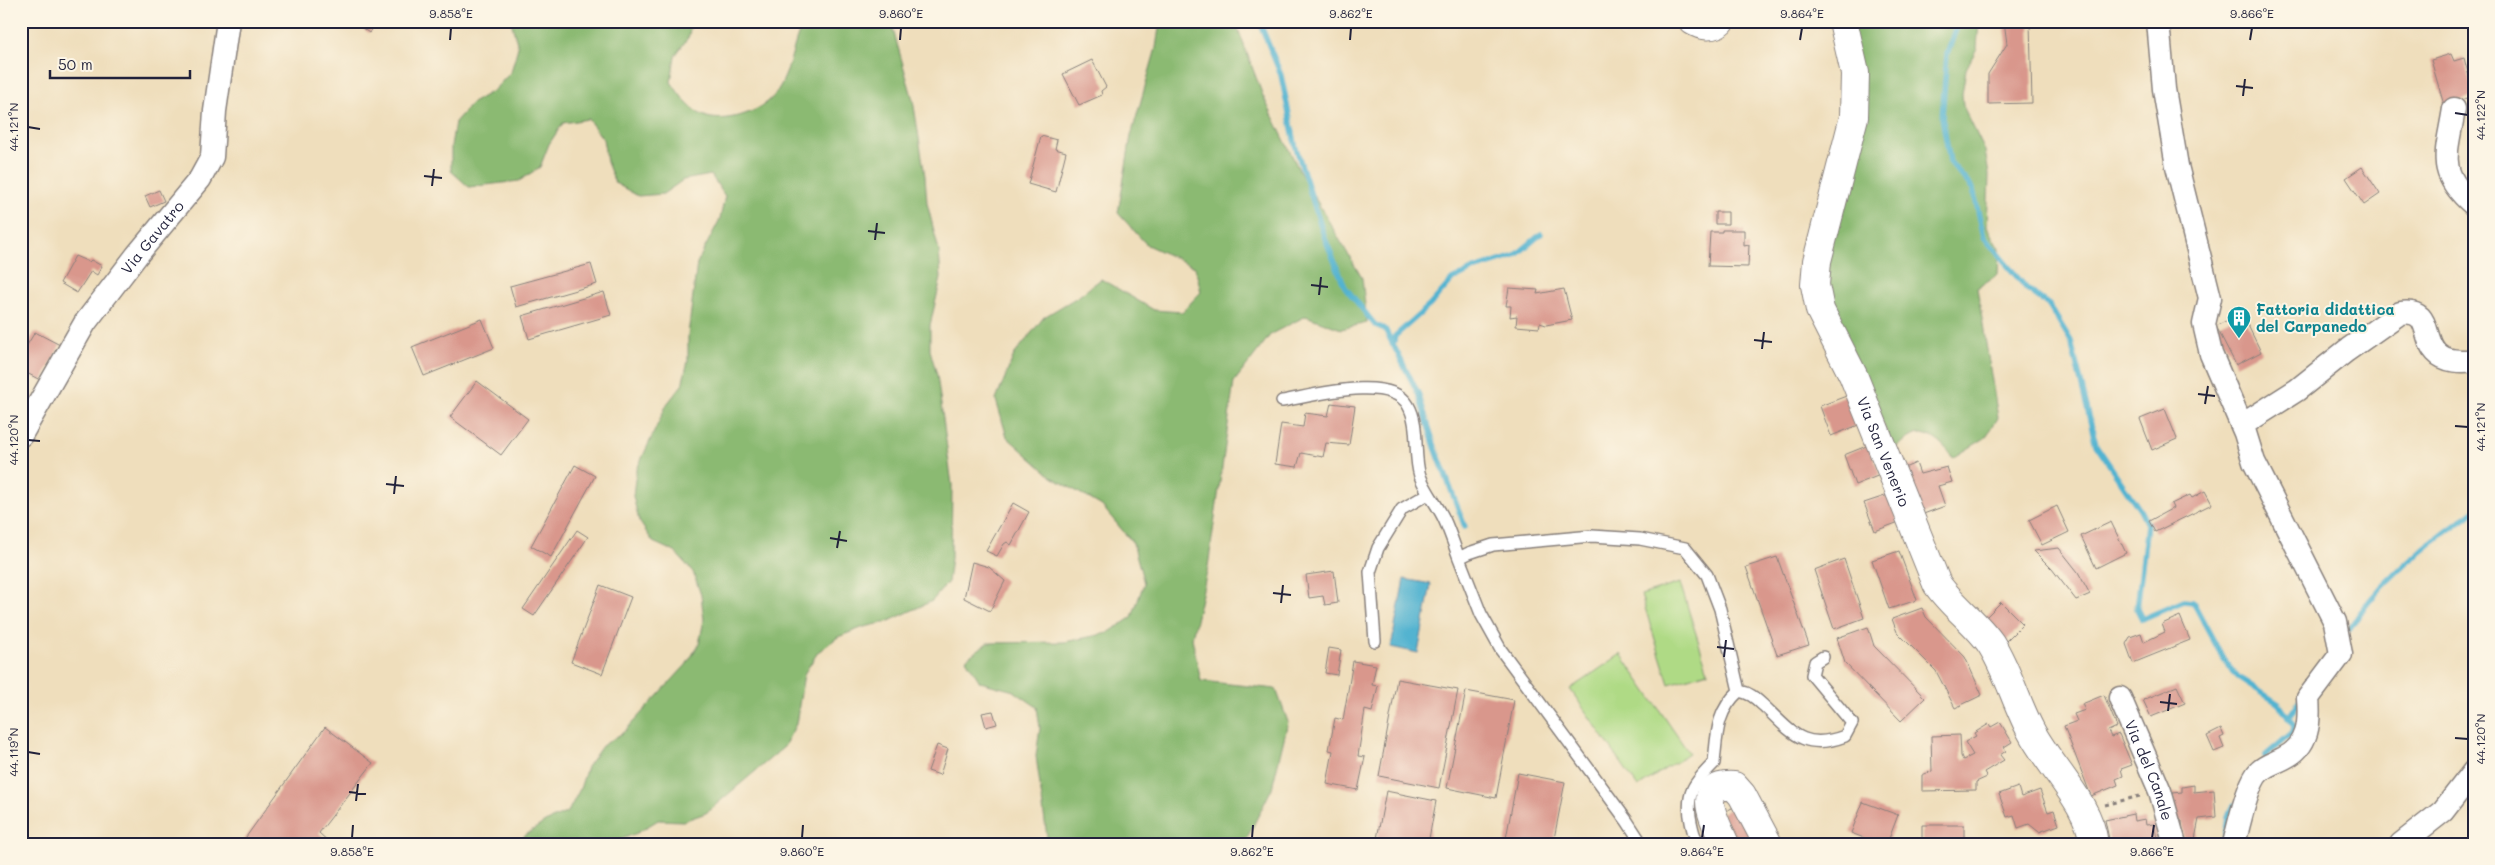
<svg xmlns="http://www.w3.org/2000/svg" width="2495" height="865" viewBox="0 0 2495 865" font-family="Mali,sans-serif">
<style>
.green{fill:#afda85;stroke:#687e60}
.forest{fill:#8bba72;stroke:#566e56}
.water{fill:#52b3d0;stroke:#3a6a86}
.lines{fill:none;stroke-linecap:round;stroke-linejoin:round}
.stream{stroke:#52b3d0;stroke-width:5.5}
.building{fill:#d9978c}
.lane-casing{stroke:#88807c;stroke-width:14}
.street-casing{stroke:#88807c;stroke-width:25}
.secondary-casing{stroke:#88807c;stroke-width:30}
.path{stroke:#88807c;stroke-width:3;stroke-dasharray:4 4;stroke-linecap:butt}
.lane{stroke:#fff;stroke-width:11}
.street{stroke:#fff;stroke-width:22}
.secondary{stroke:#fff;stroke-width:28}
.ticks{fill:none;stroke:#22223b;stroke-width:2}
.labels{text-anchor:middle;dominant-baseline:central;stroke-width:4;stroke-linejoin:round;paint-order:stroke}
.street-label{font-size:15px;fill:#22223b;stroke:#fcf5e5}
.culture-label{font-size:15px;font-weight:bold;fill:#0d838f;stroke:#fcf5e5;text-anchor:start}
.neatline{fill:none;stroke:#22223b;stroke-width:2}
.ticks-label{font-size:12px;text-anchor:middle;fill:#22223b}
</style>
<rect width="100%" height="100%" fill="#fcf5e5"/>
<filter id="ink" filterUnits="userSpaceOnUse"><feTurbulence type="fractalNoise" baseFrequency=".02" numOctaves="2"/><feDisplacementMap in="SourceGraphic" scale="10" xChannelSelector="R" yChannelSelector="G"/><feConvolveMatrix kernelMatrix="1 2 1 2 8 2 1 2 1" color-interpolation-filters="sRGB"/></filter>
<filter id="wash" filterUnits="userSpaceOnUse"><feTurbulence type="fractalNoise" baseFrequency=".0096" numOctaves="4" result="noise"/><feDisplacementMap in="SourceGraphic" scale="20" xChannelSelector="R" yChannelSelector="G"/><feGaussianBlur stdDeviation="1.12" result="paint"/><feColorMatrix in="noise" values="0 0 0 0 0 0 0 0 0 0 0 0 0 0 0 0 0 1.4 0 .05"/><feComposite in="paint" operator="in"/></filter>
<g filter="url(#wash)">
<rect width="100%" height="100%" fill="#efdebc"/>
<path class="green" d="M1680 583 1708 672 1669 684 1641 595Z
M1621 654 1689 753 1638 787 1570 689Z"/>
<path class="forest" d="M511 21H691L689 36 675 56 671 82C680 95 691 112 707 117 728 123 764 111 776 93 791 72 792 43 804 21H887L892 26 913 100 925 176 927 203 939 251 941 278 930 325V350L937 375 952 485 951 558 948 582 932 601 887 622 864 627 838 637 818 652 804 674 796 724 784 747 706 813 683 821 658 820 637 833 609 844H518L524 836 545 822 568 812 580 789 587 767 602 746 624 732 686 665 699 644 704 620 701 595 693 572 675 552 653 542 639 521 633 496 636 471 667 404 682 385 688 361V335L697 263 720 219 725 196 711 175 683 180 663 194 638 196 615 183 607 162 603 139 588 119 563 123 549 144 540 167 519 181 469 187 451 171V146L455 122 472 103 494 90 511 72 518 47Z
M1160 21H1235L1263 96 1301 174 1362 278 1367 323 1341 329 1306 316 1271 334 1234 382 1208 567 1192 638 1201 681 1276 689 1288 722 1272 788 1244 844H1048L1036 756 1040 728 1037 707 1014 691 980 682 966 659 987 643 1065 642 1108 633 1132 617 1144 583 1133 543 1102 506 1052 477 1007 437 996 400 1014 355 1044 317 1079 296 1101 279 1154 310 1182 312 1201 292 1195 267 1147 245 1118 213 1131 136 1156 48Z
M1853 21H1979L1977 48 1966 69 1962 94 1963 106 1985 151 1989 175 1987 227 1999 249 1998 274 1977 288 1998 418 1985 438 1953 458C1947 447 1929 430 1915 435 1908 438 1901 444 1894 448L1829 307 1825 284Z"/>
<path class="water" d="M1404 579 1431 584 1418 653 1391 647Z"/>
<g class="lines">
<path class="stream" d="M1259 21 1281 75 1296 148 1324 236 1345 287 1375 325 1385 329 1418 393 1435 447 1465 527
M1959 21 1947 54 1942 117 1950 162 1973 189 1984 237 2027 289 2049 305 2071 341 2096 445 2140 510 2147 524 2137 609 2142 619 2184 601 2193 602 2223 658 2238 677 2279 704 2294 726 2293 732 2265 756
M1393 345 1395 336 1430 305 1452 280 1474 269 1515 256 1541 234
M2350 629C2378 579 2429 545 2474 511
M2288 718 2301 699
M2225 837 2228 818 2233 805"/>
</g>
<g id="blocks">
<path class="building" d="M353 21H377L369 33Z
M2004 21H2030L2032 103 1988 104V74L2007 44Z
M2451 54 2454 61 2464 58 2474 96 2444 105 2431 60Z
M1092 60 1106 87 1101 91 1102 95 1079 105 1063 74Z
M1041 136 1057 140 1055 149 1066 152 1056 192 1028 184Z
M2362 167 2380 194 2364 205 2346 178Z
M159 190 164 201 150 207 145 196Z
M1715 212H1728V224H1715Z
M1722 230H1744V246L1749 245 1748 267 1708 266 1710 232H1722Z
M75 256 89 262 91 260 102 266 97 275 91 271 77 293 60 283Z
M591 264 597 284 516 307 510 286Z
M1509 288 1538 290 1537 294 1564 289 1572 320 1546 325 1540 323 1539 328 1516 326 1517 316 1510 317 1511 306H1506Z
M604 292 611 315 529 339 522 316Z
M2242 313 2261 352 2236 365 2216 326Z
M482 319 494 348 424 376 412 347Z
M35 332 60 345 42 381 21 370V355Z
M477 381 528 419 501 455 450 417Z
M21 395 30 402 21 413Z
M1849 395 1861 424 1831 436 1820 406Z
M1331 403 1355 406 1349 445 1326 443 1323 457 1301 453 1297 467 1275 464 1281 424 1303 427 1305 413 1328 416Z
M2165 409 2177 439 2152 450 2140 419Z
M1869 445 1880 475 1855 485 1844 455Z
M1916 463 1920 474 1947 467 1952 482 1938 486 1945 506 1918 516 1902 469Z
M575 465 595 476 551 557 531 546Z
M2205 491 2212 504 2155 532 2149 521 2173 508 2171 504 2190 495 2192 498Z
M1888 495 1899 522 1875 531 1864 503Z
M1013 503 1029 512 1011 545 1007 542 1004 544 997 556 986 551Z
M2057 506 2069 532 2042 545 2029 520Z
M2111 522 2126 553 2096 568 2081 536Z
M577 530 588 537 534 616 523 609Z
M2059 548 2078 572 2090 594 2088 595 2076 600 2052 569 2034 551Z
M1899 551 1917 600 1889 609 1872 560Z
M1777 557 1809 645 1777 655 1746 567Z
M1844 559 1864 618 1834 629 1814 570Z
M972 562 989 567 1005 581 990 611 964 598Z
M1334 571 1338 603 1325 605 1323 596 1309 598 1306 575Z
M600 585 631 597 602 674 571 662Z
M2001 602 2023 624 2004 643 1982 621Z
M1922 608 1926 617 1965 657 1982 695 1955 708 1936 671 1897 632 1892 619Z
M2180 616 2190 640 2133 663 2126 644 2130 637 2141 633 2144 642 2165 632 2162 624Z
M1868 627 1874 646 1925 698 1901 721 1845 663 1837 638Z
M1329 648 1341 650 1337 675 1325 673Z
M1353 661 1376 665 1372 685 1378 686 1372 712 1365 710 1358 756 1365 757 1358 790 1327 784 1333 751 1329 750 1335 718 1343 720Z
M1397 679 1458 690 1439 788 1379 776Z
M2177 686 2185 703 2151 717 2143 700Z
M1466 691 1514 700 1496 798 1447 788Z
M2104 695 2117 727 2108 731 2111 737 2119 734 2132 765 2121 769 2123 776 2116 779 2118 785 2091 796 2064 726 2077 721 2074 714 2085 710 2082 704Z
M993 711 997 724 986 727 982 713Z
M2000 722 2012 742 2004 747 2006 751 2000 755 2004 760 1984 772 1987 777 1976 782V790L1922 791V775L1932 771 1931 736 1960 735 1961 756 1963 760 1973 755 1965 742 1976 736 1974 733 1989 724 1991 727Z
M325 727 373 763 319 833 331 844H241Z
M2221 729 2224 736 2220 738 2224 748 2214 752 2207 736Z
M937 745 948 749 940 775 928 771Z
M1518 773 1565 782 1553 844H1505Z
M2194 785V792L2214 790 2216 817 2199 819 2195 839 2183 840 2182 821H2176L2173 793 2182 792V787Z
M2018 787 2021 797 2040 790 2048 812 2054 810 2059 825 2039 832 2029 824 2018 828 2014 815 2007 817 1999 794Z
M1386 791 1436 801 1428 844H1376Z
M1863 802 1898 815 1887 844H1880L1851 833Z
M1738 805 1753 839 1742 844H1735L1722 813Z
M2133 814 2134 821 2145 819 2146 825 2154 824 2158 844H2110L2105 820Z
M1922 825H1964V839H1976V844H1914V841H1922Z"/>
</g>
</g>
<g filter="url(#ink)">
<use href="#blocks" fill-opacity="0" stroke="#88807c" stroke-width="1"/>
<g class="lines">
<defs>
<path id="lane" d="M1282 401C1312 396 1390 374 1408 405 1420 425 1413 454 1420 476 1426 492 1437 504 1444 519 1450 532 1454 545 1459 558L1469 553 1493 545 1592 536 1640 539 1685 548 1707 575 1720 609 1739 691
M1459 558 1481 614 1501 650 1627 821 1642 844
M1375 641 1370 572 1378 548 1402 509 1428 494
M1700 844C1694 837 1693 831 1691 822 1685 793 1694 783 1714 763 1717 734 1716 712 1739 691 1751 693 1756 699 1765 707 1793 734 1805 751 1845 736L1852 723 1812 675 1815 662 1823 657"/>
<g id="street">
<path d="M2158 21 2164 89 2177 166 2210 298 2204 324 2211 354 2245 433 2254 462 2335 622 2341 654 2308 698C2310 722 2309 746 2284 758 2277 762 2266 765 2260 771 2248 781 2238 828 2234 844"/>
<path d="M2454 109C2447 154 2435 172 2474 205"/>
<path d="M2242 425 2297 390 2346 351 2400 313C2432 308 2422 338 2436 352 2445 362 2462 362 2474 360"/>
<path id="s1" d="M21 435 85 323 137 255 200 179 212 157 215 111 228 21"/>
<path id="s2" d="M2120 698 2160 791 2175 844"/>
<path d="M2401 844 2443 811 2474 771"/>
</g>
<g id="secondary">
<path d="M1693 21C1701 26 1713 28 1720 21"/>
<path id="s3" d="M1843 21 1855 73 1854 117 1817 261 1815 285 1820 310 1853 375 1937 584C1952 606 1976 622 1991 644 2008 671 2016 703 2031 731 2049 766 2090 804 2094 844"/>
<path d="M1725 844C1716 823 1692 783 1734 786L1742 795 1768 844"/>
</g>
</defs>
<use href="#lane" class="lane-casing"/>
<use href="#street" class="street-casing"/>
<use href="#secondary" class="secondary-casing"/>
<path class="path" d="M2105 805 2140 796"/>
<use href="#lane" class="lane"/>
<use href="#street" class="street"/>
<use href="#secondary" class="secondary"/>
</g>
</g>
<path class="ticks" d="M450 40 451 28M900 40 901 28M1350 40 1351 28M1800 40 1802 28M2250 40 2252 28M2236 86 2253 88M2243 96 2245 79M2455 113 2468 115M28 127 40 129M424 176 442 178M432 186 434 169M868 231 885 233M875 240 877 223M1311 285 1328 287M1319 295 1321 277M1754 340 1772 342M1762 349 1764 332M2198 394 2215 396M2205 404 2208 386M2455 426 2468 427M28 440 40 441M386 484 404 486M394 494 396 476M830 538 847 541M837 548 840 531M1273 593 1291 595M1281 603 1283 585M1717 647 1734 649M1724 657 1726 640M2160 702 2177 704M2168 711 2170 694M2455 738 2468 739M28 752 40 754M349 792 366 794M356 801 358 784M352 838 353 825M802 838 803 825M1252 838 1253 825M1702 838 1704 825M2152 838 2154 825"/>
<defs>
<symbol id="building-pin" viewBox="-11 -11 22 30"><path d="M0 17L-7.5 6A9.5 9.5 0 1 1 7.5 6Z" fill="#0f9aa8" stroke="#fcf5e5"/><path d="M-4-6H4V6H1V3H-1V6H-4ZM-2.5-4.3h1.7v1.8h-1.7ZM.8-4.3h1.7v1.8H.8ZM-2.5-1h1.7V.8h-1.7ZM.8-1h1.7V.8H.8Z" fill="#fff"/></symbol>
</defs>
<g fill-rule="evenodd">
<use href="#building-pin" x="2225" y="304" width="28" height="38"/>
</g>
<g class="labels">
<g class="street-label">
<text stroke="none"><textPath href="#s1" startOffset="238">Via Gavatro</textPath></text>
<text stroke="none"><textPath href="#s3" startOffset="451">Via San Venerio</textPath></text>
<text stroke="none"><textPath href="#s2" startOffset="78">Via del Canale</textPath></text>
</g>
<g class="culture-label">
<text x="2256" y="309">Fattoria didattica<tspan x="2256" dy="17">del Carpanedo</tspan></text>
</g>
</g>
<rect width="2495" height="865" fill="none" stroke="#fcf5e5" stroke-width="55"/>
<path d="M50 70v8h140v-8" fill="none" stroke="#22223b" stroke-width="2.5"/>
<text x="58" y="70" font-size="15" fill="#22223b" stroke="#fcf5e5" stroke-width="4" paint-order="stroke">50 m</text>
<rect x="28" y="28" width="2440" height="810" class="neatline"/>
<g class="ticks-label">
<text x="451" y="18">9.858°E</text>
<text x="901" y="18">9.860°E</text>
<text x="1351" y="18">9.862°E</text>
<text x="1802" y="18">9.864°E</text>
<text x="2252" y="18">9.866°E</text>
<text transform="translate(2481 115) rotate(-90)" y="4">44.122°N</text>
<text transform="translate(14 127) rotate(-90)" y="4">44.121°N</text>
<text transform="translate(2481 427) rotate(-90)" y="4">44.121°N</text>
<text transform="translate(14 440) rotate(-90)" y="4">44.120°N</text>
<text transform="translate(2481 739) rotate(-90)" y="4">44.120°N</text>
<text transform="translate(14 752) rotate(-90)" y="4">44.119°N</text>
<text x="352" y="856">9.858°E</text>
<text x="802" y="856">9.860°E</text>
<text x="1252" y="856">9.862°E</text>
<text x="1702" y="856">9.864°E</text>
<text x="2152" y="856">9.866°E</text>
</g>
</svg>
